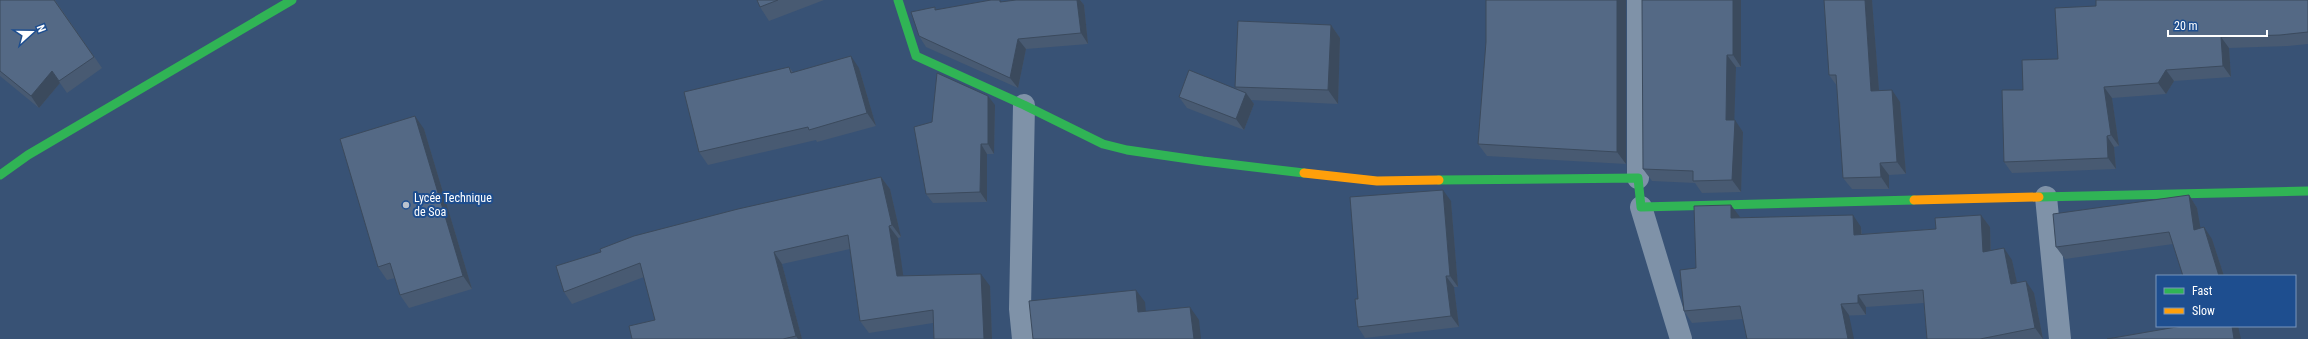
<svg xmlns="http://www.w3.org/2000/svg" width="2308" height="339" viewBox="0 0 2308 339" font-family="'Roboto Condensed',sans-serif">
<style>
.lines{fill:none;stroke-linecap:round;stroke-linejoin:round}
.street{stroke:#7f92a8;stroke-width:22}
.fast{stroke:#30b455;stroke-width:9}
.slow{stroke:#ff9f0a;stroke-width:9}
.wall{fill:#485a72}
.shaded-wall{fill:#3b4a5d}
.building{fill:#546985;stroke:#3b4a5d}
.poi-dot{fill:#b9c2cf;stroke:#1e4e8f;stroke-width:1.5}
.labels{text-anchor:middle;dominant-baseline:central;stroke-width:4;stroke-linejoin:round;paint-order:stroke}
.poi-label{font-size:12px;fill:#fff;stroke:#1e4e8f;text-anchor:start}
</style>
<rect width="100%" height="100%" fill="#385275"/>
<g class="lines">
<path class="street" d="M1638 0V178
M2046 197 2060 339
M1641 207 1681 339
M1023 339 1020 309 1024 105"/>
<path class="fast" d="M898 0 916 56 1024 105 1103 144 1127 150 1203 161 1304 173
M0 175 28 155 292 0
M1439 180 1638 178 1641 207 1914 200
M2039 197 2308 191"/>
<path class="slow" d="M1304 173 1377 181 1439 180
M1914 200 2039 197"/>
</g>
<path class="wall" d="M0 0H55L102 68 67 93 60 83 39 108 0 76Z
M757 0H824L769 21 760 7Z
M1016 0H1080L1084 5 1088 44 1026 49 1018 88 926 47 919 36 935 7 936 10Z
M1626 0V164L1487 156 1478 144 1486 42Z
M1741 0V67H1736L1734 120 1743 132 1741 192 1702 193 1695 183 1652 181 1643 169Z
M1872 0 1879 91 1900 102 1906 174 1889 175V189H1852L1843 178 1837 86 1829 75Z
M2308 0V44L2288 46 2229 48 2231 77 2174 81 2166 94 2112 98 2119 146 2114 147 2116 169 2012 173 2004 162 2023 90 2058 59 2096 6Z
M1331 25 1340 38 1338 104 1251 100 1254 104 1244 130 1187 108 1179 97 1238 90 1235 87Z
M789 67 793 72 859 68 876 126 817 142 816 140 708 165 699 152Z
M995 105 994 154H987V202L933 203 926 194Z
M424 129 472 289 409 308 400 295 395 278 387 280 378 267Z
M881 177 890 189 901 237 898 238 903 276 990 286 992 339H934L933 323 869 333 860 321 850 249 782 264 802 339H632L655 320 644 277 572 304 564 292 601 252Z
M2189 195 2197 208 2200 228 2212 239 2224 276H2183L2173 244 2065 259 2056 247Z
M1451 201 1458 287H1454L1459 327 1365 338 1358 327V299Z
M1981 215 1990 227 1991 251 2012 260 2017 283 2034 293 2043 339H1927L1924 303 1866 307V315L1743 319 1692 323 1684 311 1740 217V218L1861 227 1862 234 1936 229Z"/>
<path class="shaded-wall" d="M1077 0H1080L1084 5 1088 44 1081 33Z
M1617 0H1626V164L1617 152Z
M1733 0H1741V67L1733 55Z
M1865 0H1872L1880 103 1871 91Z
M1331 25 1340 38 1338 104 1328 90Z
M2221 37 2229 48 2231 77 2223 66Z
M1018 39 1026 49 1018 88 1010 78Z
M1727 55 1736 67 1734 130 1735 120 1743 132 1741 192 1732 180 1726 120Z
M851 56 859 68 876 126 867 113Z
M2166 70 2174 81 2166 94 2158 83Z
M52 71 60 83 39 108 31 96Z
M2104 87 2112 98 2119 146 2111 135Z
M1892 90 1900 102 1906 174 1897 162Z
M1246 93 1254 104 1244 130 1236 119Z
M988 96 995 105 994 154 988 144Z
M415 116 424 129 472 289 463 276Z
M2107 136 2114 147 2116 169 2108 158Z
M981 144 987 154V202L980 192Z
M1880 163 1889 175V189L1881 177Z
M881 177 890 189 901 237 892 225Z
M1443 190 1451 201 1458 287 1450 276Z
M2189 195 2197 208 2203 242 2194 230Z
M1731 205 1740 217 1739 230 1731 218Z
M1853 215 1861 227 1862 247 1854 235Z
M1981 215 1990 227 1991 264 1983 252Z
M889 226 898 238 905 288 897 276Z
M2204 227 2212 239 2224 276H2219Z
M2004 248 2012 260 2020 296 2011 284Z
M774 252 782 264 802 339H798L796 336Z
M981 274 990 286 992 339H984Z
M1446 276 1454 287 1459 327 1451 316Z
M2026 281 2034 293 2043 339 2035 328Z
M1136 290 1145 302 1147 325 1138 312Z
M1858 295 1866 307V315L1858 303Z
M1841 304 1849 315 1854 339H1848Z
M1190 307 1199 320 1201 339H1194Z
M2232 326H2238L2241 339H2234Z"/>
<path class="building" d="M0 0H54L94 57 59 81 52 71 31 96 0 71Z
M757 0H778L760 7Z
M991 0H1000V2L1016 0H1077L1081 33 1018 39 1010 78 919 36 911 12 935 7V10Z
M1486 0H1617V152L1478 144 1486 42Z
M1642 0H1733V55H1727L1726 120H1735L1732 180 1693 181V171L1643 169Z
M1824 0H1865L1871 91 1892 90 1897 162 1880 163 1881 177 1843 178 1836 75H1829Z
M2096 0H2308V32L2280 35 2221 37 2223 66 2166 70 2158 83 2104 87 2111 135 2107 136 2108 158 2004 162 2002 90H2023L2022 60 2058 59 2055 8 2096 6Z
M1238 21 1331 25 1328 90 1235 87Z
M851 56 867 113 809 130 808 127 699 152 684 92 789 67 791 73Z
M1189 70 1246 93 1236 119 1179 97Z
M937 73 988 96V144H981L980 192 926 194 914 127 932 122Z
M415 116 463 276 400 295 390 263 378 267 340 139Z
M881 177 892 225 889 226 897 276 981 274 984 339H934L933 310 860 321 848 235 774 252 796 336 783 339H632L629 326 655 320 640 263 564 292 556 266 601 252 600 249 634 236 738 209Z
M1443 190 1450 276H1446L1451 316 1358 327 1355 299H1358L1350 197Z
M2189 195 2194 230 2204 227 2219 276H2183L2169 232 2056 247 2053 214Z
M1731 205V218L1853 215 1854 235 1936 229 1935 218 1981 215 1983 252 2004 248 2011 284 2026 281 2035 328 1980 339H1927L1923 290 1858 295V303L1841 304 1848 339H1747L1740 306 1684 311 1680 270 1696 268 1694 206Z
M1136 290 1138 312 1190 307 1194 339H1033L1029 301Z
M2182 326H2232L2234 339H2107Z"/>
<circle class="poi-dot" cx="406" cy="205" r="4"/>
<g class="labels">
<g class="poi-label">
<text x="414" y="198">Lycée Technique<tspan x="414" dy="14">de Soa</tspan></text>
</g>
</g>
<rect x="2156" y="275" width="140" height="52" fill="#1e4e8f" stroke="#7895bc"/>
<rect x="2164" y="288" width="20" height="6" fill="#30b455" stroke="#7895bc"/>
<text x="2192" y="295" font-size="12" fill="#ffffff">Fast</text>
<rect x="2164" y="308" width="20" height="6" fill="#ff9f0a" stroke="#7895bc"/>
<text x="2192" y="315" font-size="12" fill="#ffffff">Slow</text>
<g transform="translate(32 32) rotate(69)" stroke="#1e4e8f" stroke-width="3" paint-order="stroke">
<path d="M0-3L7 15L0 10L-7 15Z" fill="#ffffff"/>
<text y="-6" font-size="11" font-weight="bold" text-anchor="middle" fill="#ffffff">N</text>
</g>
<path d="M2168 30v6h99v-6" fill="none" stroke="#ffffff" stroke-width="2"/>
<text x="2174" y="30" font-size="12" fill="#ffffff" stroke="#1e4e8f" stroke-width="3" paint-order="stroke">20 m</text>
</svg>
